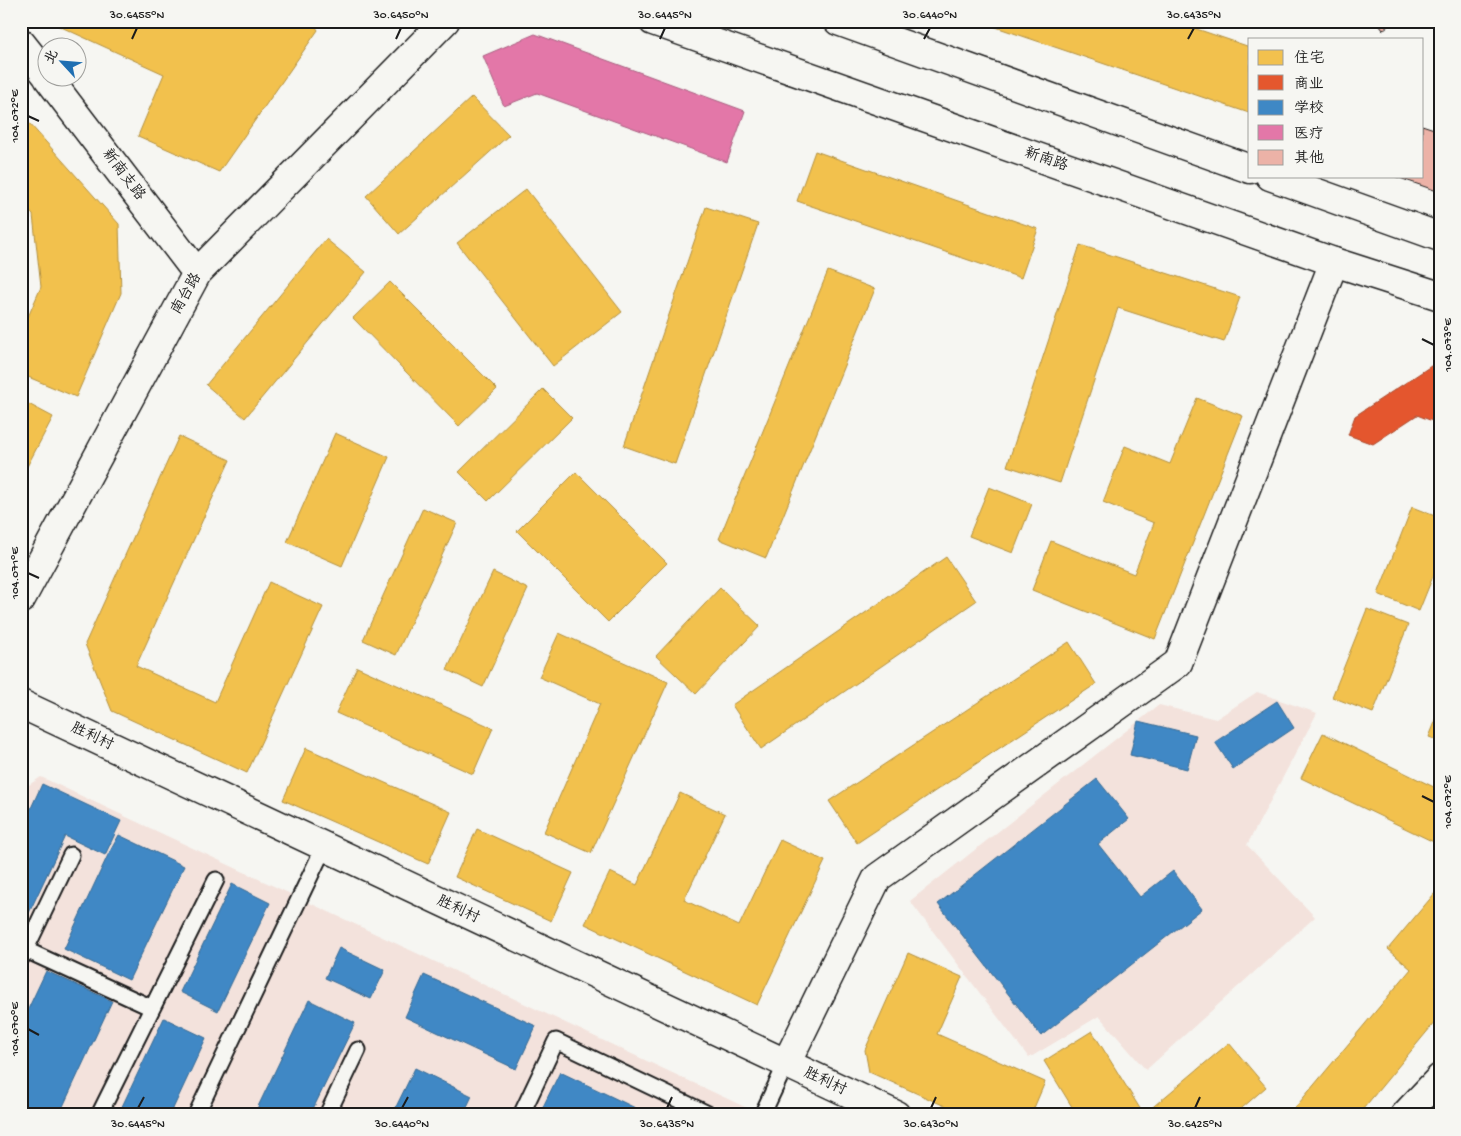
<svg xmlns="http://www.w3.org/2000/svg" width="1461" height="1136" viewBox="0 0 1461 1136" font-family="'Gochi Hand','LXGW WenKai TC',sans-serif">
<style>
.built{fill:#f3e2dc}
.homes{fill:#f2c14e;stroke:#b2903f}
.shops{fill:#e4572e;stroke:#a84529}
.schools{fill:#3f88c5;stroke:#346892}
.health{fill:#e377a8;stroke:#a75c7e}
.building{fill:#ecb2a7;stroke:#1c1c1c}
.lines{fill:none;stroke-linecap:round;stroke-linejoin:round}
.lane-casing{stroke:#1c1c1c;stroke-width:19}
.street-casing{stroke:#1c1c1c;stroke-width:31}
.secondary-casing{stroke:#1c1c1c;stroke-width:31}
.primary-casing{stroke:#1c1c1c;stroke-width:31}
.lane{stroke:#f6f6f2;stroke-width:15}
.street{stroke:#f6f6f2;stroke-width:28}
.secondary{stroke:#f6f6f2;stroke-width:28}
.primary{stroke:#f6f6f2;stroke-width:28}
.ticks{fill:none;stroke:#1c1c1c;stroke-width:2}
.labels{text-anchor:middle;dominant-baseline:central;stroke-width:5;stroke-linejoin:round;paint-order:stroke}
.street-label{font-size:15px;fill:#1c1c1c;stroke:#f6f6f2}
.neatline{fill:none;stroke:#1c1c1c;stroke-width:2}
.ticks-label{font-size:12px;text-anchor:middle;fill:#1c1c1c}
</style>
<rect width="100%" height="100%" fill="#f6f6f2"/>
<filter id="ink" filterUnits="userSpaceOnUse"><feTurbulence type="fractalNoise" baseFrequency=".02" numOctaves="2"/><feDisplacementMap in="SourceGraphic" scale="10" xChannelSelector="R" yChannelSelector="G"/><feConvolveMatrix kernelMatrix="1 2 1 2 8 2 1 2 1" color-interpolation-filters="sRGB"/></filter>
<g filter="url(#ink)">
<path class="built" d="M1257 692 1317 713 1247 845 1315 917 1146 1070 1099 1016 1029 1058 910 901 1159 705 1216 719Z
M41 777 762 1115H21V790Z"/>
<path class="homes" d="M48 21H312L318 30 219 172 138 136 164 74Z
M985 21H1173L1250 47 1249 113 984 23Z
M472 97 509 135 399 234 366 196Z
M21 114 119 224 121 293 76 397 21 374V333L41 287 33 215 21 202Z
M815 151 1038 229 1021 278 797 201Z
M526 189 622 312 553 366 457 243Z
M706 207 758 224 675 464 624 446Z
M326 239 366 272 245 418 206 385Z
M1080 245 1240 297 1224 342 1118 308 1060 483 1007 466Z
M828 271 875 289 766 558 719 539Z
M390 282 497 389 459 426 353 318Z
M543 389 572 418 488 501 459 472Z
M1197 398 1243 416 1155 639 1032 590 1051 541 1134 574 1154 523 1103 502 1125 446 1170 464Z
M21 400 53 417 21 478Z
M335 433 389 457 342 566 287 542Z
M179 436 230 460 136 666 215 702 269 582 323 607 247 773 112 711 85 644Z
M576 472 667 563 608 622 517 531Z
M989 487 1032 504 1013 553 969 536Z
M1412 507 1440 518V559L1419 611 1378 594Z
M423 508 457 523 396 655 363 640Z
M946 557 976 601 761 749 732 705Z
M493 572 528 589 483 687 447 670Z
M720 588 760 626 696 694 656 656Z
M1367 609 1408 625 1373 713 1332 697Z
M559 633 668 682 591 853 544 832 600 704 539 677Z
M1069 642 1096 684 857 843 829 801Z
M357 667 493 728 473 774 336 713Z
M1440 710V741L1429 737Z
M1323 733 1440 790V845L1301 778Z
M306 748 451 812 428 864 283 800Z
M680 793 725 814 684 900 739 926 780 840 825 861 757 1005 585 924 610 872 637 885Z
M477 829 573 873 551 921 455 877Z
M1440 887V983L1435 988 1440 991V1016L1358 1115H1289L1411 969 1388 949Z
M908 953 962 977 937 1034 1045 1082 1031 1115H965L869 1072 865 1050Z
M1092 1031 1144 1115H1077L1044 1061Z
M1229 1043 1266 1087 1234 1115H1151L1148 1111Z"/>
<path class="shops" d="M1434 364 1440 367V424L1417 415 1373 444 1348 435 1355 416Z"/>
<path class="schools" d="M1277 701 1294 728 1233 769 1215 742Z
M1138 721 1196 735 1187 769 1130 755Z
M1097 779 1129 819 1098 844 1140 897 1173 871 1202 909 1041 1036 938 904Z
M42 784 121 821 105 855 65 836 21 930V830Z
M119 835 184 866 129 980 64 949 108 855Z
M232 884 270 903 218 1011 180 992Z
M339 948 385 970 371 999 325 978Z
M46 971 112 1001 59 1115H21V1024Z
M424 975 536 1026 516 1069 405 1017Z
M309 1000 355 1023 310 1115H254Z
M164 1018 206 1038 170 1115H118Z
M415 1068 472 1096 463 1115H392Z
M560 1072 650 1115H539Z"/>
<path class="health" d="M535 34 745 111 727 162 537 93 504 106 483 56Z"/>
<path class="building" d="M1376 21H1394L1383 30Z
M1422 125 1440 131V192L1394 176H1422Z"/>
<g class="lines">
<defs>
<path id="lane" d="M26 950 152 1008
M22 957 71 855
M99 1115 216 880
M196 1115 324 847
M327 1115 358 1050
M521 1115 556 1041 710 1115
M762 1115 786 1064"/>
<path id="street" d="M21 43 48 77
M48 78 197 273
M786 1064 877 878 1178 663 1334 262
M1405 1115 1440 1078"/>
<path id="secondary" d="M21 599 197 273 445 21
M21 704 896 1115"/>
<path id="primary" d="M653 21 1334 262 1440 296
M838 21 1250 169
M1270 176 1440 237"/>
</defs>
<use href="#lane" class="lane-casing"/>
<use href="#street" class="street-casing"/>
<use href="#secondary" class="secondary-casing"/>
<use href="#primary" class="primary-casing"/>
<use href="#lane" class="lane"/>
<use href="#street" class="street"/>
<use href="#secondary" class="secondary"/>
<use href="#primary" class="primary"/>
</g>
</g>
<path class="ticks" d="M132 39 137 28M396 39 401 28M660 39 665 28M924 39 930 28M1188 39 1194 28M28 116 39 121M1422 339 1434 345M28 573 39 578M1422 796 1434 802M28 1029 39 1035M138 1108 144 1097M402 1108 408 1097M667 1108 672 1097M931 1108 936 1097M1195 1108 1200 1097"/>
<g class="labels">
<g class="street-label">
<text transform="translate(1046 160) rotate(19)">新南路</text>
<text transform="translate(123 175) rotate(53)">新南支路</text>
<text transform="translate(187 294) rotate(-60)">南台路</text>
<text transform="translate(92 737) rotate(25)">胜利村</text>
<text transform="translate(458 910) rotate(25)">胜利村</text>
<text transform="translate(825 1082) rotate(25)">胜利村</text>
</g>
</g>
<rect width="1461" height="1136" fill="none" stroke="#f6f6f2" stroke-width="55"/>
<rect x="1248" y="38" width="175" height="140" fill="#f6f6f2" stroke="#9f9f9c"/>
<rect x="1258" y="50" width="25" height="15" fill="#f2c14e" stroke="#9f9f9c"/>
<text x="1294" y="62" font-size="15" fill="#1c1c1c">住宅</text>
<rect x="1258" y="75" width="25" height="15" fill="#e4572e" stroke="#9f9f9c"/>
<text x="1294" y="88" font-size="15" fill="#1c1c1c">商业</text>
<rect x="1258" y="100" width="25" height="15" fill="#3f88c5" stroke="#9f9f9c"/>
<text x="1294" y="112" font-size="15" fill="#1c1c1c">学校</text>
<rect x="1258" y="125" width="25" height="15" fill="#e377a8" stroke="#9f9f9c"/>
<text x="1294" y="138" font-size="15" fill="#1c1c1c">医疗</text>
<rect x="1258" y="150" width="25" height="15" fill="#ecb2a7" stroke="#9f9f9c"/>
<text x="1294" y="162" font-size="15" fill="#1c1c1c">其他</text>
<g transform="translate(62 62) rotate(296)"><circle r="24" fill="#f6f6f2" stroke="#9f9f9c"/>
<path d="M0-4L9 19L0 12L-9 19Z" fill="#1f6fb2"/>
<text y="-8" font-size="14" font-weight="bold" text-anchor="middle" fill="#1c1c1c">北</text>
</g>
<rect x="28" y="28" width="1406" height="1080" class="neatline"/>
<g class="ticks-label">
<text x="137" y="18">30.6455°N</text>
<text x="401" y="18">30.6450°N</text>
<text x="665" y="18">30.6445°N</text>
<text x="930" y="18">30.6440°N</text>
<text x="1194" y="18">30.6435°N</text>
<text transform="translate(14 116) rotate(-90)" y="4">104.072°E</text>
<text transform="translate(1447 345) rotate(-90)" y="4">104.073°E</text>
<text transform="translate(14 573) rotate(-90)" y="4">104.071°E</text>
<text transform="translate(1447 802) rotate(-90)" y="4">104.072°E</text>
<text transform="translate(14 1029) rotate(-90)" y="4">104.070°E</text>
<text x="138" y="1127">30.6445°N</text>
<text x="402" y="1127">30.6440°N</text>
<text x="667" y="1127">30.6435°N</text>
<text x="931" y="1127">30.6430°N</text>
<text x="1195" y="1127">30.6425°N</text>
</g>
</svg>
